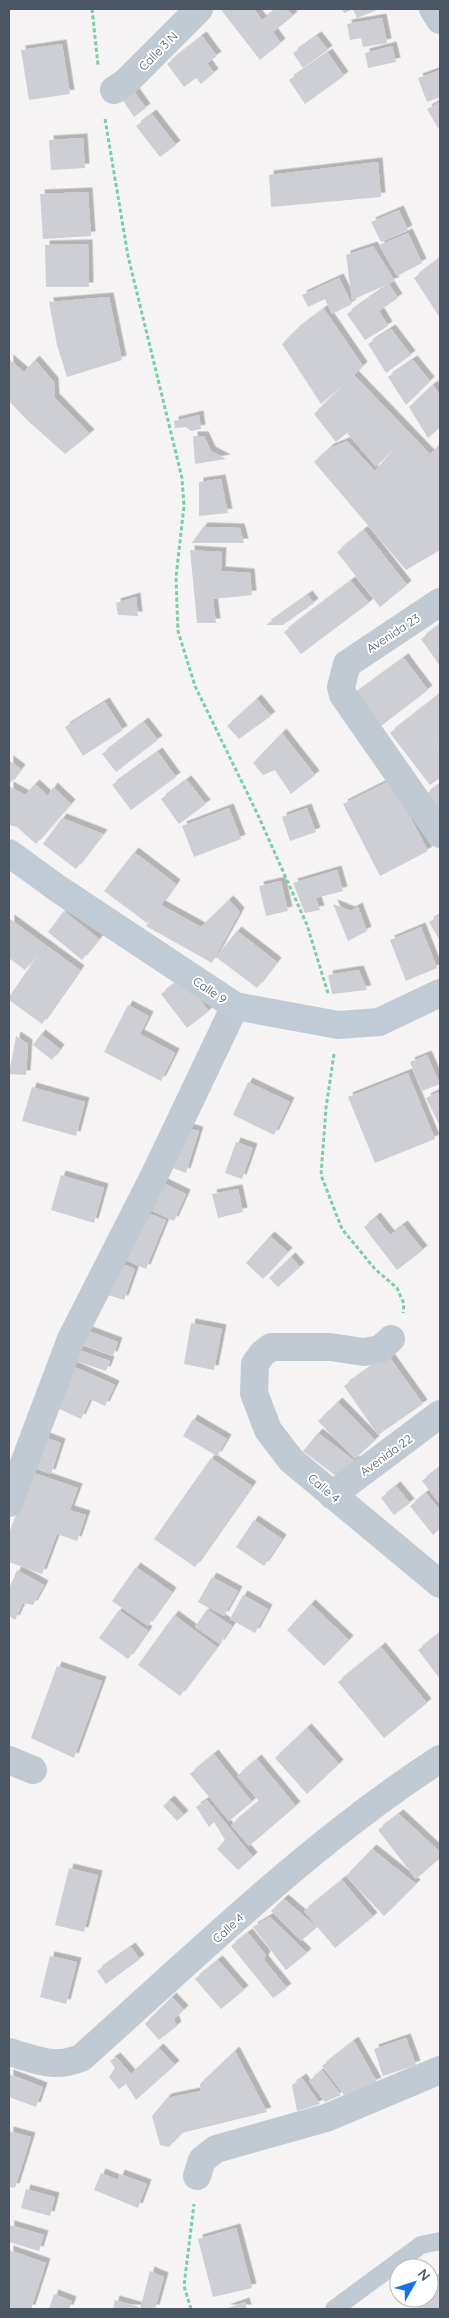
<svg xmlns="http://www.w3.org/2000/svg" width="449" height="2318" viewBox="0 0 449 2318" font-family="Quicksand,sans-serif">
<style>
.building{fill:#cdcfd5;filter:url(#shadow)}
.lines{fill:none;stroke-linecap:round;stroke-linejoin:round}
.path{stroke:#7ad0a6;stroke-width:3;stroke-dasharray:4 2.5;stroke-linecap:butt}
.lane{stroke:#c1cad2;stroke-width:18}
.street{stroke:#c1cad2;stroke-width:28}
.secondary{stroke:#c1cbd6;stroke-width:28}
.labels{text-anchor:middle;dominant-baseline:central;stroke-width:4;stroke-linejoin:round;paint-order:stroke}
.street-label{font-size:12px;fill:#4a5661;stroke:#fff}
</style>
<defs>
<filter id="shadow"><feDropShadow dx="4.5" dy="-4.5" stdDeviation="0" flood-color="#0004"/></filter>
</defs>
<rect width="100%" height="100%" fill="#f5f3f3"/>
<path class="building" d="M225 9H254L262 20 277 9H287L293 16 273 32 281 43 260 60 222 11Z
M342 9H380L357 18 353 9 344 13Z
M382 18 387 43 363 47 361 38 350 40 347 24Z
M202 36 217 56 207 63 214 73 201 84 196 78 184 87 167 64Z
M317 36 328 50 303 68 293 53Z
M62 44 70 94 29 100 21 50Z
M392 46 396 62 368 68 365 53Z
M328 53 344 76 305 104 289 80Z
M440 70V97L427 102 418 78Z
M131 87 146 108 134 117 120 96Z
M440 102V127L438 128 427 109Z
M152 114 176 145 160 157 136 126Z
M83 138 85 168 51 170 49 140Z
M378 162 381 197 271 207 269 175Z
M88 192 91 236 43 239 40 194Z
M399 210 408 230 381 242 371 222Z
M408 233 422 263 397 276 379 245Z
M88 244 89 287H46L45 245Z
M373 246 395 281 352 300 346 255Z
M440 258V318L414 278Z
M339 278 352 304 332 314 325 299 308 307 302 295Z
M389 284 398 298 379 311 388 326 365 340 347 314Z
M109 297 122 360 67 377 57 345 49 302Z
M324 309 363 366 354 375 430 454 440 445V550L406 570 314 462 330 448 347 441 375 471 396 446 376 467 347 433 336 442 314 414 346 382 321 404 282 344 296 330Z
M391 329 411 355 386 373 368 344Z
M9 359 24 372 35 360 54 382 55 398 90 434 65 454 27 420 9 401Z
M413 360 430 381 406 405 388 377Z
M433 385 440 395V406L438 407 440 408V427L428 438 409 407Z
M199 415 201 429 191 431 186 427 175 428 174 421Z
M193 436H204L211 451 226 459 195 464Z
M221 479 228 513 199 516V482Z
M203 527 240 528 244 543H192Z
M364 530 407 585 380 607 337 552Z
M190 550 222 552 221 571 250 573 252 595 213 599 216 623H197Z
M351 581 369 603 301 654 284 632Z
M308 595 314 603 283 625H266Z
M136 597 138 616 118 615 116 603Z
M440 625V666L421 639Z
M404 658 428 690 377 729 352 696Z
M440 694V742L423 756 440 744V778L430 785 390 733Z
M257 699 271 716 239 739 227 726Z
M105 702 123 730 83 756 65 727Z
M144 722 158 740 116 772 102 754Z
M282 733 315 775 291 794 275 770 263 775 253 763Z
M158 752 176 777 131 810 112 785Z
M9 760 21 769 9 785Z
M187 780 206 804 179 824 161 799Z
M391 780 428 851 380 876 343 804Z
M35 784 48 796 53 787 71 804 36 844 17 827 9 825V786L25 795Z
M440 784V817L425 795Z
M229 808 241 839 194 857 182 826Z
M307 808 316 832 290 841 282 817Z
M62 818 103 834 76 869 43 844Z
M134 852 176 884 161 905 201 927 229 900 240 912 212 963 146 926 151 918 147 923 104 891Z
M337 870 343 891 316 898 320 910 305 913 293 883Z
M281 881 288 911 266 916 259 886Z
M333 904 351 911 358 907 367 931 348 941Z
M64 911 99 939 82 960 48 932Z
M440 915V941L429 922Z
M10 919 80 970 42 1024 9 1000V997L40 952 25 970 9 958Z
M421 927 437 968 406 981 390 940Z
M237 931 277 962 257 988 216 957Z
M359 970 367 990 332 994 328 975Z
M183 978 209 1011 187 1028 161 994Z
M128 1005 149 1016 140 1034 175 1053 161 1081 104 1052Z
M41 1034 60 1049 52 1060 33 1045Z
M16 1036 28 1044 26 1075 9 1074Z
M427 1055 440 1084 422 1091 410 1062Z
M408 1073 435 1139 375 1163 348 1097Z
M248 1082 290 1102 274 1135 233 1115Z
M32 1087 85 1102 76 1136 22 1121Z
M438 1092 440 1095V1126L426 1098Z
M187 1128 199 1131 186 1173 170 1167Z
M236 1142 253 1148 242 1179 225 1173Z
M61 1175 104 1188 94 1223 51 1210Z
M155 1179 186 1194 174 1221 142 1206Z
M238 1189 243 1212 218 1218 212 1194Z
M142 1211 166 1220 146 1269 123 1259Z
M376 1217 390 1235 403 1225 423 1250 397 1270 364 1227Z
M270 1236 288 1252 263 1279 246 1263Z
M291 1257 300 1267 278 1287 269 1278Z
M117 1262 135 1269 124 1300 105 1294Z
M191 1323 222 1329 214 1370 184 1364Z
M80 1328 118 1342 113 1356 75 1342Z
M74 1348 110 1361 106 1371 70 1359Z
M388 1355 423 1404 378 1435 344 1386Z
M68 1364 115 1385 105 1406 90 1399 81 1419 49 1404Z
M338 1402 375 1440 355 1459 318 1421Z
M193 1419 227 1439 217 1456 183 1436Z
M318 1433 359 1464 345 1483 303 1451Z
M37 1434 61 1443 51 1474 26 1465Z
M211 1458 252 1486 195 1567 154 1539Z
M440 1467V1504L422 1481Z
M31 1472 78 1488 70 1510 86 1515 77 1541 57 1534 42 1574 9 1562V1534Z
M396 1486 410 1503 394 1515 381 1498Z
M426 1493 440 1510V1529L433 1535 410 1506Z
M254 1520 282 1539 264 1566 236 1547Z
M136 1567 172 1592 148 1626 112 1601Z
M17 1570 44 1585 33 1605 23 1603 15 1620 9 1616V1589Z
M212 1577 238 1591 224 1616 198 1602Z
M243 1595 268 1609 255 1633 230 1619Z
M311 1604 349 1640 324 1666 287 1630Z
M207 1609 232 1626 220 1644 195 1627Z
M119 1610 148 1631 128 1659 99 1638Z
M174 1615 217 1647 180 1696 138 1665Z
M440 1633V1679L418 1650Z
M381 1647 427 1703 384 1738 338 1682Z
M57 1666 102 1681 74 1758 31 1738Z
M307 1728 339 1764 307 1794 275 1758Z
M214 1754 252 1802 229 1821 190 1774Z
M257 1759 296 1806 249 1846 231 1825 259 1801 237 1776Z
M170 1800 184 1815 177 1821 163 1806Z
M207 1800 253 1857 238 1870 217 1849 225 1840 214 1822 209 1827 196 1807Z
M399 1814 440 1852V1858L416 1879 378 1830Z
M372 1849 416 1884 384 1916 346 1876Z
M69 1868 98 1875 84 1932 55 1925Z
M342 1880 373 1917 335 1948 304 1911Z
M284 1899 317 1927 301 1941 271 1911Z
M270 1917 307 1953 286 1970 253 1927Z
M248 1933 266 1955 264 1960 287 1988 273 1998 231 1946Z
M131 1947 140 1959 106 1984 97 1971Z
M50 1956 77 1962 66 2004 40 1997Z
M218 1960 244 1990 221 2009 195 1979Z
M172 1997 184 2010 174 2019 177 2026 159 2040 145 2024Z
M406 2038 416 2065 383 2076 374 2049Z
M354 2041 377 2082 344 2095 322 2066Z
M159 2048 175 2065 136 2100 126 2084 119 2089 109 2077 115 2068 110 2061 116 2057 131 2074Z
M235 2051 267 2112 182 2133 169 2147 160 2145 152 2116 167 2098 201 2091 200 2084Z
M322 2070 341 2095 325 2102 309 2081Z
M9 2074 43 2087 36 2107 9 2097Z
M302 2078 320 2104 297 2111 292 2085Z
M9 2131 31 2137 15 2188 9 2187Z
M101 2173 118 2180 120 2174 147 2184 138 2208 94 2190Z
M26 2189 55 2197 50 2216 21 2208Z
M10 2225 44 2235 39 2251 9 2242Z
M236 2228 252 2288 213 2297 198 2239Z
M9 2250 46 2263 31 2309H9Z
M150 2271 164 2277 155 2309H140Z
M440 2275V2309H420L414 2298H429V2282Z
M54 2294 72 2301 69 2309H49Z
M115 2300 139 2307 138 2309H113Z
M245 2302 247 2309H225Z"/>
<g class="lines">
<path class="path" d="M92 9 98 65
M105 119 128 256 182 478 184 506 176 577 178 631 195 686 257 813 307 925 328 993
M334 1054 326 1108 321 1175 342 1229 375 1269 397 1288 404 1304 403 1313
M191 2309 184 2286 194 2204"/>
<path class="lane" d="M334 2309 421 2245 440 2241"/>
<path class="street" d="M433 9 440 20
M114 90 126 82 199 9
M440 602 347 664 341 687 343 695 440 834
M391 1339 380 1349 364 1352 330 1347H271L262 1354 255 1364 254 1393 268 1430 291 1460 440 1584
M332 1495 440 1414
M9 1503 71 1339 155 1174 235 1006
M9 1760 33 1770
M9 2052C38 2060 52 2069 81 2058 197 1955 310 1843 440 1759
M197 2176 202 2160 216 2149 326 2118 440 2070"/>
<path class="secondary" d="M9 853 57 888 235 1006 338 1025 379 1022 440 993"/>
</g>
<g class="labels">
<g class="street-label">
<text transform="translate(158 51) rotate(-45)">Calle 3 N</text>
<text transform="translate(393 633) rotate(-33)">Avenida 23</text>
<text transform="translate(210 990) rotate(34)">Calle 9</text>
<text transform="translate(386 1455) rotate(-36)">Avenida 22</text>
<text transform="translate(324 1488) rotate(40)">Calle 4</text>
<text transform="translate(228 1928) rotate(-42)">Calle 4</text>
</g>
</g>
<rect width="449" height="2318" fill="none" stroke="#4a5661" stroke-width="20"/>
<g transform="translate(414 2283) rotate(51)"><circle r="24" fill="#ffffff" stroke="#b7bbc0"/>
<path d="M0-4L9 19L0 12L-9 19Z" fill="#1a73e8"/>
<text y="-8" font-size="14" font-weight="bold" text-anchor="middle" fill="#4a5661">N</text>
</g>
</svg>
